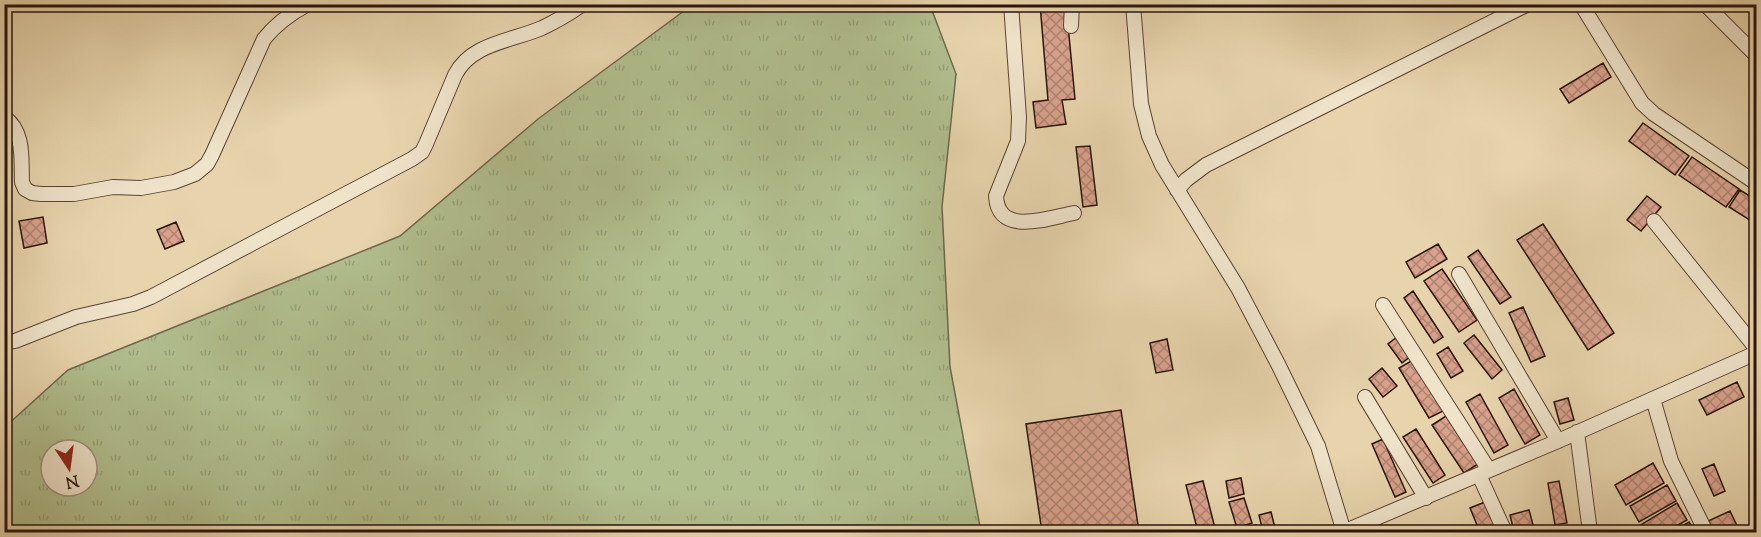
<svg xmlns="http://www.w3.org/2000/svg" width="1761" height="537" viewBox="0 0 1761 537" font-family="'Sorts Mill Goudy',serif">
<style>
.grass{fill:url(#grass-tufts);stroke:#6e694c;stroke-width:1.5;fill-rule:evenodd}
.building{fill:url(#building-cross-hatch);stroke:#2a140b;stroke-width:1.5}
.lines{fill:none;stroke-linecap:round;stroke-linejoin:round}
.minor-casing{stroke:#594434;stroke-width:16}
.minor{stroke:#efe3ca;stroke-width:14}
</style>
<defs>
<pattern id="grass-tufts" width="24" height="20" patternUnits="userSpaceOnUse" patternTransform="scale(1.5)"><rect width="24" height="20" fill="#b1be8e"/><path d="M3 7l-1-3M5 7V3M7 7l1-3M15 17l-1-3M17 17v-4M19 17l1-3" fill="none" stroke="#98a279"/></pattern>
<pattern id="building-cross-hatch" width="8" height="8" patternUnits="userSpaceOnUse" patternTransform="scale(1.5)"><rect width="8" height="8" fill="#d8a28d"/><path d="M0 0l8 8M0 8l8-8" fill="none" stroke="#af8371"/></pattern>
</defs>
<rect width="100%" height="100%" fill="#e7d4ad"/>
<filter id="stains"><feTurbulence type="fractalNoise" baseFrequency=".00333" numOctaves="4"/><feColorMatrix values="0 0 0 0 .2 0 0 0 0 .09 0 0 0 0 .02 0 0 0 .5 -.17"/></filter>
<radialGradient id="worn" r=".72"><stop offset=".6" stop-color="#630" stop-opacity="0"/><stop offset="1" stop-color="#630" stop-opacity=".3"/></radialGradient>
<path class="grass" d="M692 5H930L956 74 942 207 950 367 981 532H5V427L68 370 400 236 538 119ZM51 450H87V486H51Z"/>
<path class="building" d="M1040 4H1066L1075 99 1062 100 1066 124 1036 128 1033 102 1048 100Z
M1603 63 1611 77 1569 103 1560 89Z
M1643 123 1689 156 1675 175 1629 141Z
M1090 146 1097 205 1083 207 1076 147Z
M1692 157 1739 189 1726 207 1679 175Z
M1740 190 1756 200V224L1729 207Z
M1647 196 1661 207 1641 231 1627 220Z
M43 217 47 243 24 248 19 221Z
M176 222 184 241 165 249 157 230Z
M1543 224 1614 333 1588 350 1517 240Z
M1438 244 1447 259 1415 278 1406 262Z
M1478 250 1511 297 1500 304 1468 257Z
M1442 269 1477 320 1459 332 1424 281Z
M1413 291 1443 337 1434 343 1404 298Z
M1523 307 1545 356 1531 362 1509 313Z
M1474 335 1502 370 1492 379 1464 343Z
M1397 337 1411 356 1402 363 1388 344Z
M1167 339 1173 370 1156 373 1150 343Z
M1448 347 1463 371 1451 378 1437 354Z
M1413 360 1443 411 1429 418 1399 368Z
M1382 368 1397 386 1383 397 1369 379Z
M1737 382 1744 397 1707 415 1699 400Z
M1514 389 1540 435 1525 444 1499 398Z
M1480 394 1508 445 1494 453 1466 402Z
M1568 398 1574 420 1560 424 1554 402Z
M1121 410 1139 532H1042L1026 424Z
M1446 416 1478 464 1464 473 1432 425Z
M1416 429 1445 475 1433 483 1403 437Z
M1383 439 1406 492 1395 497 1372 444Z
M1653 463 1664 483 1626 505 1615 485Z
M1714 464 1725 491 1714 496 1702 469Z
M1241 478 1244 494 1229 498 1226 481Z
M1203 481 1216 532H1198L1186 485Z
M1559 481 1567 523 1555 525 1548 483Z
M1667 485 1676 501 1639 522 1630 506Z
M1244 498 1252 523 1237 528 1229 502Z
M1485 502 1498 532H1480L1470 508Z
M1677 503 1687 520 1666 532H1629Z
M1529 510 1535 532H1514L1510 515Z
M1730 511 1740 532H1714L1708 521Z
M1271 512 1276 532H1263L1259 515Z
M1689 522 1695 532H1672Z
M1256 525 1257 532H1236V530Z"/>
<g class="lines">
<defs>
<path id="minor" d="M1011 4 1019 117 1018 141 996 196C998 237 1048 218 1074 213
M1133 4 1141 104 1149 136 1162 165 1238 288 1278 364 1318 446 1344 532
M1581 4 1642 103 1654 114 1756 183
M1705 4 1756 55
M1071 26 1072 4
M4 117C25 131 21 160 22 182L25 189 32 193 41 194H74L113 187 141 188 174 182 195 174 207 164 212 155 264 39C276 24 291 13 308 4
M1177 190 1186 180 1206 165 1528 4
M1654 221 1756 348
M1459 274 1558 441
M1383 305 1489 470
M4 342 15 341 76 317 133 304 151 297 412 159 422 152 426 144 455 75C471 43 512 41 542 28 557 21 570 13 583 4
M1365 397 1426 498
M1653 399 1671 461 1706 532
M1577 432 1590 532
M1479 475 1505 532
M1343 532 1558 441 1756 353"/>
</defs>
<use href="#minor" class="minor-casing"/>
<use href="#minor" class="minor"/>
</g>
<rect width="1761" height="537" fill="none" stroke="#e7d4ad" stroke-width="24"/>
<rect x="6" y="6" width="1749" height="525" fill="none" stroke="#2a140b" stroke-width="3"/>
<rect x="12" y="12" width="1737" height="513" fill="none" stroke="#2a140b" stroke-width="1.5"/>
<g transform="translate(69 468) rotate(167)"><circle r="28" fill="#efe3ca" stroke="#a0907e" stroke-width="1.5"/>
<path d="M0-4.5L10 22L0 15L-10 22Z" fill="#8f2418"/>
<text y="-9" font-size="16" font-weight="bold" text-anchor="middle" fill="#2a140b">N</text>
</g>
<rect width="100%" height="100%" filter="url(#stains)"/>
<rect width="100%" height="100%" fill="url(#worn)"/>
</svg>
